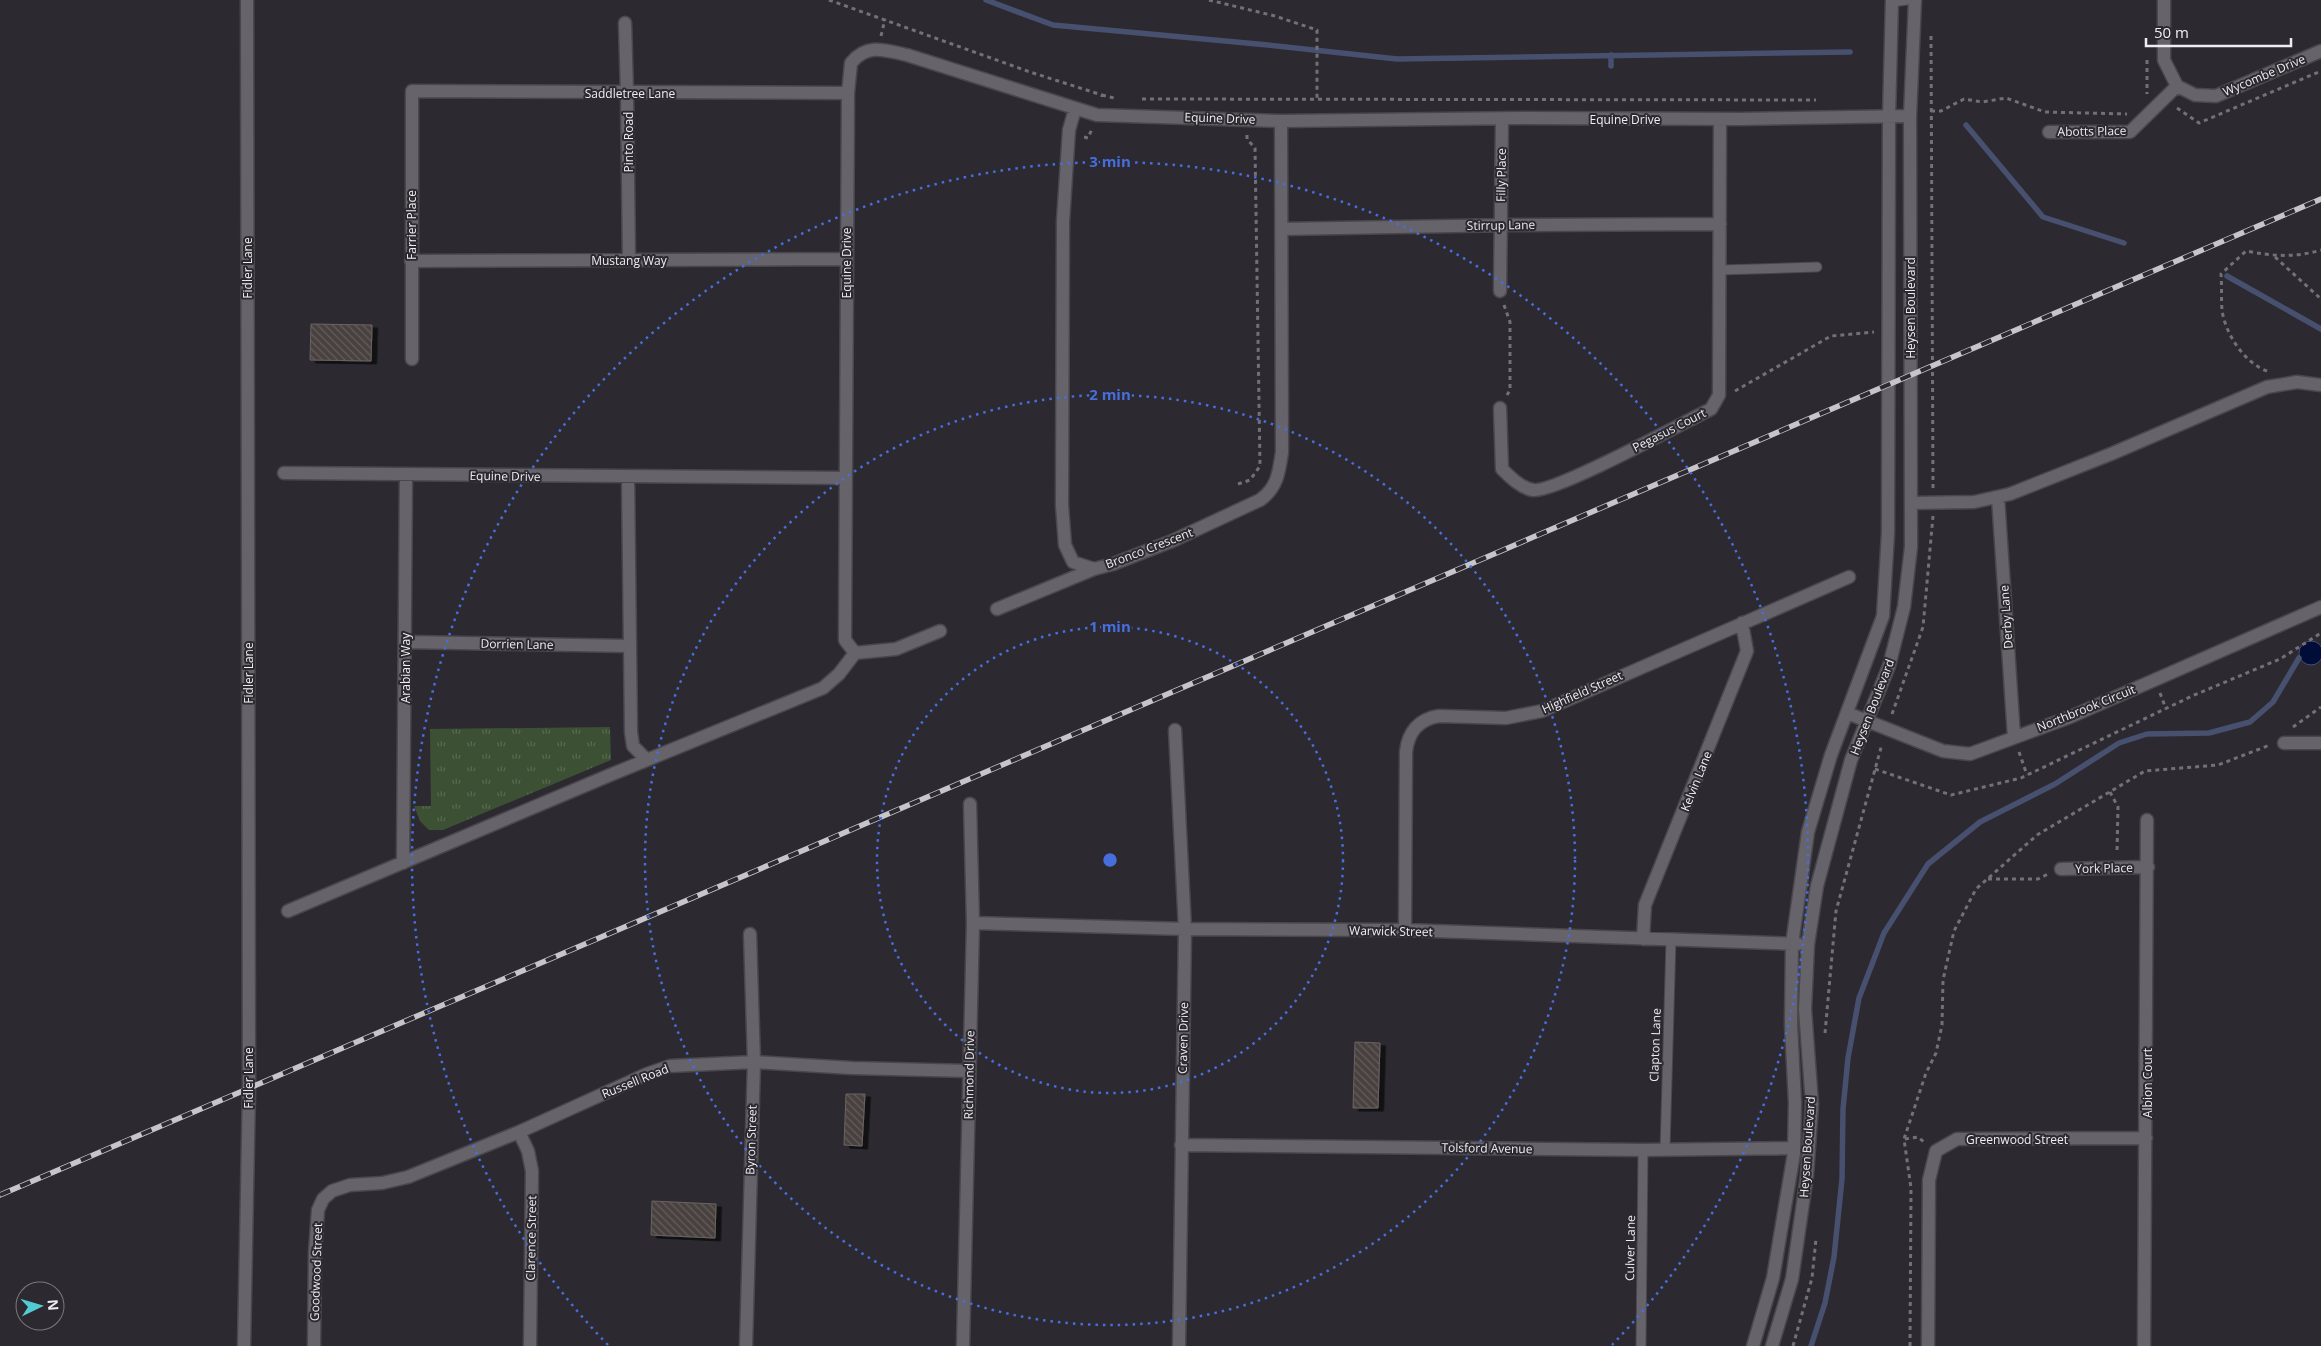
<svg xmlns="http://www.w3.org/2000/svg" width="2321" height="1346" viewBox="0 0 2321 1346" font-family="'Open Sans',sans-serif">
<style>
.park{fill:url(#park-tufts)}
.water{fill:#000d39;stroke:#485070}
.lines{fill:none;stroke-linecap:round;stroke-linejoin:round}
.stream{stroke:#485070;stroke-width:5.5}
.building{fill:url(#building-back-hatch);stroke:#6b6362;filter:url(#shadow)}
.service-casing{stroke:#49474c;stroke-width:11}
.minor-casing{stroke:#49474c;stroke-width:15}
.path{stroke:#737177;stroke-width:3;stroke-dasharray:4 4;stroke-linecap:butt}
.service{stroke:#66636a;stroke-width:9}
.minor{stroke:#66636a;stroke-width:12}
.rail-casing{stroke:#c7c5ca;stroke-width:5.5}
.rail{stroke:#2c2a30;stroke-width:4;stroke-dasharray:11;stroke-linecap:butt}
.ring{fill:none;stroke:#476edd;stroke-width:2.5;stroke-dasharray:2.5 5}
.labels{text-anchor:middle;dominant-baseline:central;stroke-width:4;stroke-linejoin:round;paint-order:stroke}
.street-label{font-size:12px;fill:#efedf1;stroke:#2c2a30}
.centre{fill:#476edd;stroke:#2c2a30;stroke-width:2.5}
.ring-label{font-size:15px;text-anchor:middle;font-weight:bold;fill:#476edd;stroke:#2c2a30;stroke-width:4;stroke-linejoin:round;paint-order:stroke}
</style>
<defs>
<pattern id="park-tufts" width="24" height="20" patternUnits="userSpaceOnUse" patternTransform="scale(1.25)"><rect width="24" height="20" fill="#3c5033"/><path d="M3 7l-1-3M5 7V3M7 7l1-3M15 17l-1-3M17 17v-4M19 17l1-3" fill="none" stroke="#586a51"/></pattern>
<pattern id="building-back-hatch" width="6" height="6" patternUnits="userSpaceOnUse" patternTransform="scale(1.25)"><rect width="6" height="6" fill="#48413f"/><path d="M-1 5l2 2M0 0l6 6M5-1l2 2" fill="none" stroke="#635d5b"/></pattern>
<filter id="shadow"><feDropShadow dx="5.5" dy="3" stdDeviation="0" flood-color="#0009"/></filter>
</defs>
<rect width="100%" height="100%" fill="#2c2a30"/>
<path class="park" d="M610 727 611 760 443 830H429L420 821 414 806H431L430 729Z"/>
<path class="water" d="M2299 653a12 12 0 1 1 24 0a12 12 0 1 1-24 0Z"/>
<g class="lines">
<path class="stream" d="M986 0 1053 25 1268 45 1397 59 1850 52
M1611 55V66
M1966 125 2043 217 2124 243
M2227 276 2321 329
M1811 1346 1825 1303 1834 1257 1842 1179 1843 1109 1848 1058 1859 998 1884 933 1928 864 1980 822 2055 784 2119 743 2147 734 2209 733 2250 722 2273 702 2299 658"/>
</g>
<path class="building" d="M311 324 372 325 371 361 310 360Z
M1355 1042 1380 1043 1378 1108H1353Z
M846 1094H865L862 1146 844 1145Z
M652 1201 716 1204 715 1238 651 1235Z"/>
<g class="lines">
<defs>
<path id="service" d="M1892 2 1908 0
M1720 270 1817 267
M1665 1150 1671 940
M1641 1346 1643 1150"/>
<path id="minor" d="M2164 0V60L2177 86 2195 95 2216 96 2321 51
M625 23 627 93 629 260
M1075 109 1069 130 1063 221 1062 505 1065 545 1073 562 1094 569 1113 564 1172 541 1260 500C1277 488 1279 473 1282 452L1281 121
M2049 132H2130L2177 86
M1282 229 1511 225 1720 224
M411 261 846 259
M1500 291 1502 119
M412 359V91L848 93
M1500 408 1502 469C1510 477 1521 488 1533 490 1555 493 1683 423 1711 409L1719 395 1720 119
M284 473 846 478
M628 477 631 732 633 746 647 760
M1998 497 2014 737
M1911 503 1974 502 2010 494 2111 454 2267 387 2297 382 2321 385
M997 609 1094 569
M405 642 629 646
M855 653 845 640 848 93 851 63C867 43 885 50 907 55L1097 115 1281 121 1521 118 1742 119 1910 116
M1847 713 1943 751 1970 754 2070 717 2321 607
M1175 730 1185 929 1179 1346
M2284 743H2321
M403 863 406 474
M2061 869 2148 867
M288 911 610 775 823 688 839 674 855 653 896 649 940 631
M973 923 1185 929 1405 930 1798 944
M1405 930 1406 752C1408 732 1419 719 1439 716L1506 718 1542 711 1849 577
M1643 939 1645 905 1747 651 1742 623
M519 1132 528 1151 532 1171 530 1346
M1181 1145 1643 1150 1794 1148
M244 1346 249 1089 247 0
M314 1346 315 1253 318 1210 323 1199 332 1191 350 1185 382 1183 408 1177 519 1132 647 1074 670 1066 754 1062 852 1068 969 1071
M746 1346 754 1062 750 934
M963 1346 973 923 970 804
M1753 1346 1773 1278 1794 1153 1795 1103 1791 1024 1792 944 1808 832 1831 755 1883 616 1888 533 1889 117 1892 0
M1772 1346 1792 1279 1807 1175 1812 1104 1805 1009 1808 944 1817 886 1851 760 1889 666 1904 607 1911 547 1910 116 1915 0
M1928 1346 1929 1180 1936 1151 1957 1139 2146 1138
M2144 1346 2147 820"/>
</defs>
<use href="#service" class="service-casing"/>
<use href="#minor" class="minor-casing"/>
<path class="path" d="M829 0 1030 72 1102 95V97
M1209 0 1275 16 1317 30V99
M881 36 885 19
M1931 36 1933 488
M2147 60V94
M1102 95 1114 98
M1142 99 1816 100
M2177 108 2199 123 2321 71
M1931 111H1941L1964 99 1982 102 2006 98 2045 112 2127 114
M1084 137 1088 138 1092 129
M2275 257 2321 299
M1504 305 1510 322V390L1507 395
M2267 371C2244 363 2225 333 2222 310 2221 298 2222 286 2221 274L2246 251C2272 256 2295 258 2321 250
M1735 391 1831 336 1874 332
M1238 484 1250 480 1260 466 1255 148 1247 139V135
M2160 693 2166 709
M1892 714 1923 627 1933 516
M2293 727 2321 707
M2019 752 2027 775
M1875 769 1951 795 2021 778 2192 696 2280 659 2321 633
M2110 792 2118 807 2117 852
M1988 879H2038L2048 874
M1825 1033 1836 911 1882 744
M1905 1139 1918 1137 1924 1142
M1793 1346 1812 1278 1816 1239
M1910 1346 1911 1188 1904 1139 1926 1073 1936 1053 1942 1025 1943 980 1954 931 1976 889 2037 835 2145 771 2218 765 2270 745"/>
<use href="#service" class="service"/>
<use href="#minor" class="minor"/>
<defs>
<path id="rail" d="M0 1195 2321 199"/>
</defs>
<use href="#rail" class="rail-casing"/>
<use href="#rail" class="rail"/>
</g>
<g class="ring">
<circle cx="1110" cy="860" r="233"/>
<circle cx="1110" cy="860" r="465"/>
<path d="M608 1345A698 698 0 1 1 1612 1345"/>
</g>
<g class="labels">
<g class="street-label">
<text transform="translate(2264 75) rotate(-23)">Wycombe Drive</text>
<text x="630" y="93">Saddletree Lane</text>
<text transform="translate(1220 118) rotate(2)">Equine Drive</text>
<text x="1625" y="119">Equine Drive</text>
<text transform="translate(2092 131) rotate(-1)">Abotts Place</text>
<text transform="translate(628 142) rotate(-90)">Pinto Road</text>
<text transform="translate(1501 175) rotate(-89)">Filly Place</text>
<text transform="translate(411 225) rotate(-90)">Farrier Place</text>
<text transform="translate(1501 225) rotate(-1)">Stirrup Lane</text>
<text x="629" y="260">Mustang Way</text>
<text transform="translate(846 263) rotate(-90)">Equine Drive</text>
<text transform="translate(247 268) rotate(-90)">Fidler Lane</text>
<text transform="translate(1910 308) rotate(-90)">Heysen Boulevard</text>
<text transform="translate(1669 430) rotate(-27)">Pegasus Court</text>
<text transform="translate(505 476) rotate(1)">Equine Drive</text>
<text transform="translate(1149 548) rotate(-21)">Bronco Crescent</text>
<text transform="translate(2006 617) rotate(-94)">Derby Lane</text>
<text transform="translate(517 644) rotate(1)">Dorrien Lane</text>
<text transform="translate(405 668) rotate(-90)">Arabian Way</text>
<text transform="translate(248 673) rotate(-90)">Fidler Lane</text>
<text transform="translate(1582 692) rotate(-24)">Highfield Street</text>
<text transform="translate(1872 707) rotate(-69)">Heysen Boulevard</text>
<text transform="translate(2086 708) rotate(-22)">Northbrook Circuit</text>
<text transform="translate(1696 781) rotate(-68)">Kelvin Lane</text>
<text transform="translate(2104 868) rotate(-1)">York Place</text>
<text transform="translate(1391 931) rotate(1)">Warwick Street</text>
<text transform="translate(1183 1038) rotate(-89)">Craven Drive</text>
<text transform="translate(1655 1045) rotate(-88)">Clapton Lane</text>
<text transform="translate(969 1075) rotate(-89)">Richmond Drive</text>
<text transform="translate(248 1078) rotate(-90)">Fidler Lane</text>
<text transform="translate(635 1081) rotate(-22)">Russell Road</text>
<text transform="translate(2147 1083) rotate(-90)">Albion Court</text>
<text x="2017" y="1139">Greenwood Street</text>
<text transform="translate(751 1140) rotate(-88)">Byron Street</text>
<text transform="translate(1807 1147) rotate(-86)">Heysen Boulevard</text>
<text transform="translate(1487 1148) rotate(1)">Tolsford Avenue</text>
<text transform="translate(531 1238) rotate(-89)">Clarence Street</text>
<text transform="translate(1630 1248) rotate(-89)">Culver Lane</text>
<text transform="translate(316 1272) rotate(-88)">Goodwood Street</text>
</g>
</g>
<circle cx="1110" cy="860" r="8" class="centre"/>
<g class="ring-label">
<text x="1110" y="167">3 min</text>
<text x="1110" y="400">2 min</text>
<text x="1110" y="632">1 min</text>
</g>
<g transform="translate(40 1306) rotate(85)"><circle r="24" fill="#2c2a30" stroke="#7a787d"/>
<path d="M0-4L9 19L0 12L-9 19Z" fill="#51ccd3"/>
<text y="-8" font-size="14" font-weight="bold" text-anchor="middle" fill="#efedf1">N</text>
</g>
<path d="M2146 38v8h145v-8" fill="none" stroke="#efedf1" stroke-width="2.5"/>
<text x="2154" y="38" font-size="15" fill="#efedf1" stroke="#2c2a30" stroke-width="4" paint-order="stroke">50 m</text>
</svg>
